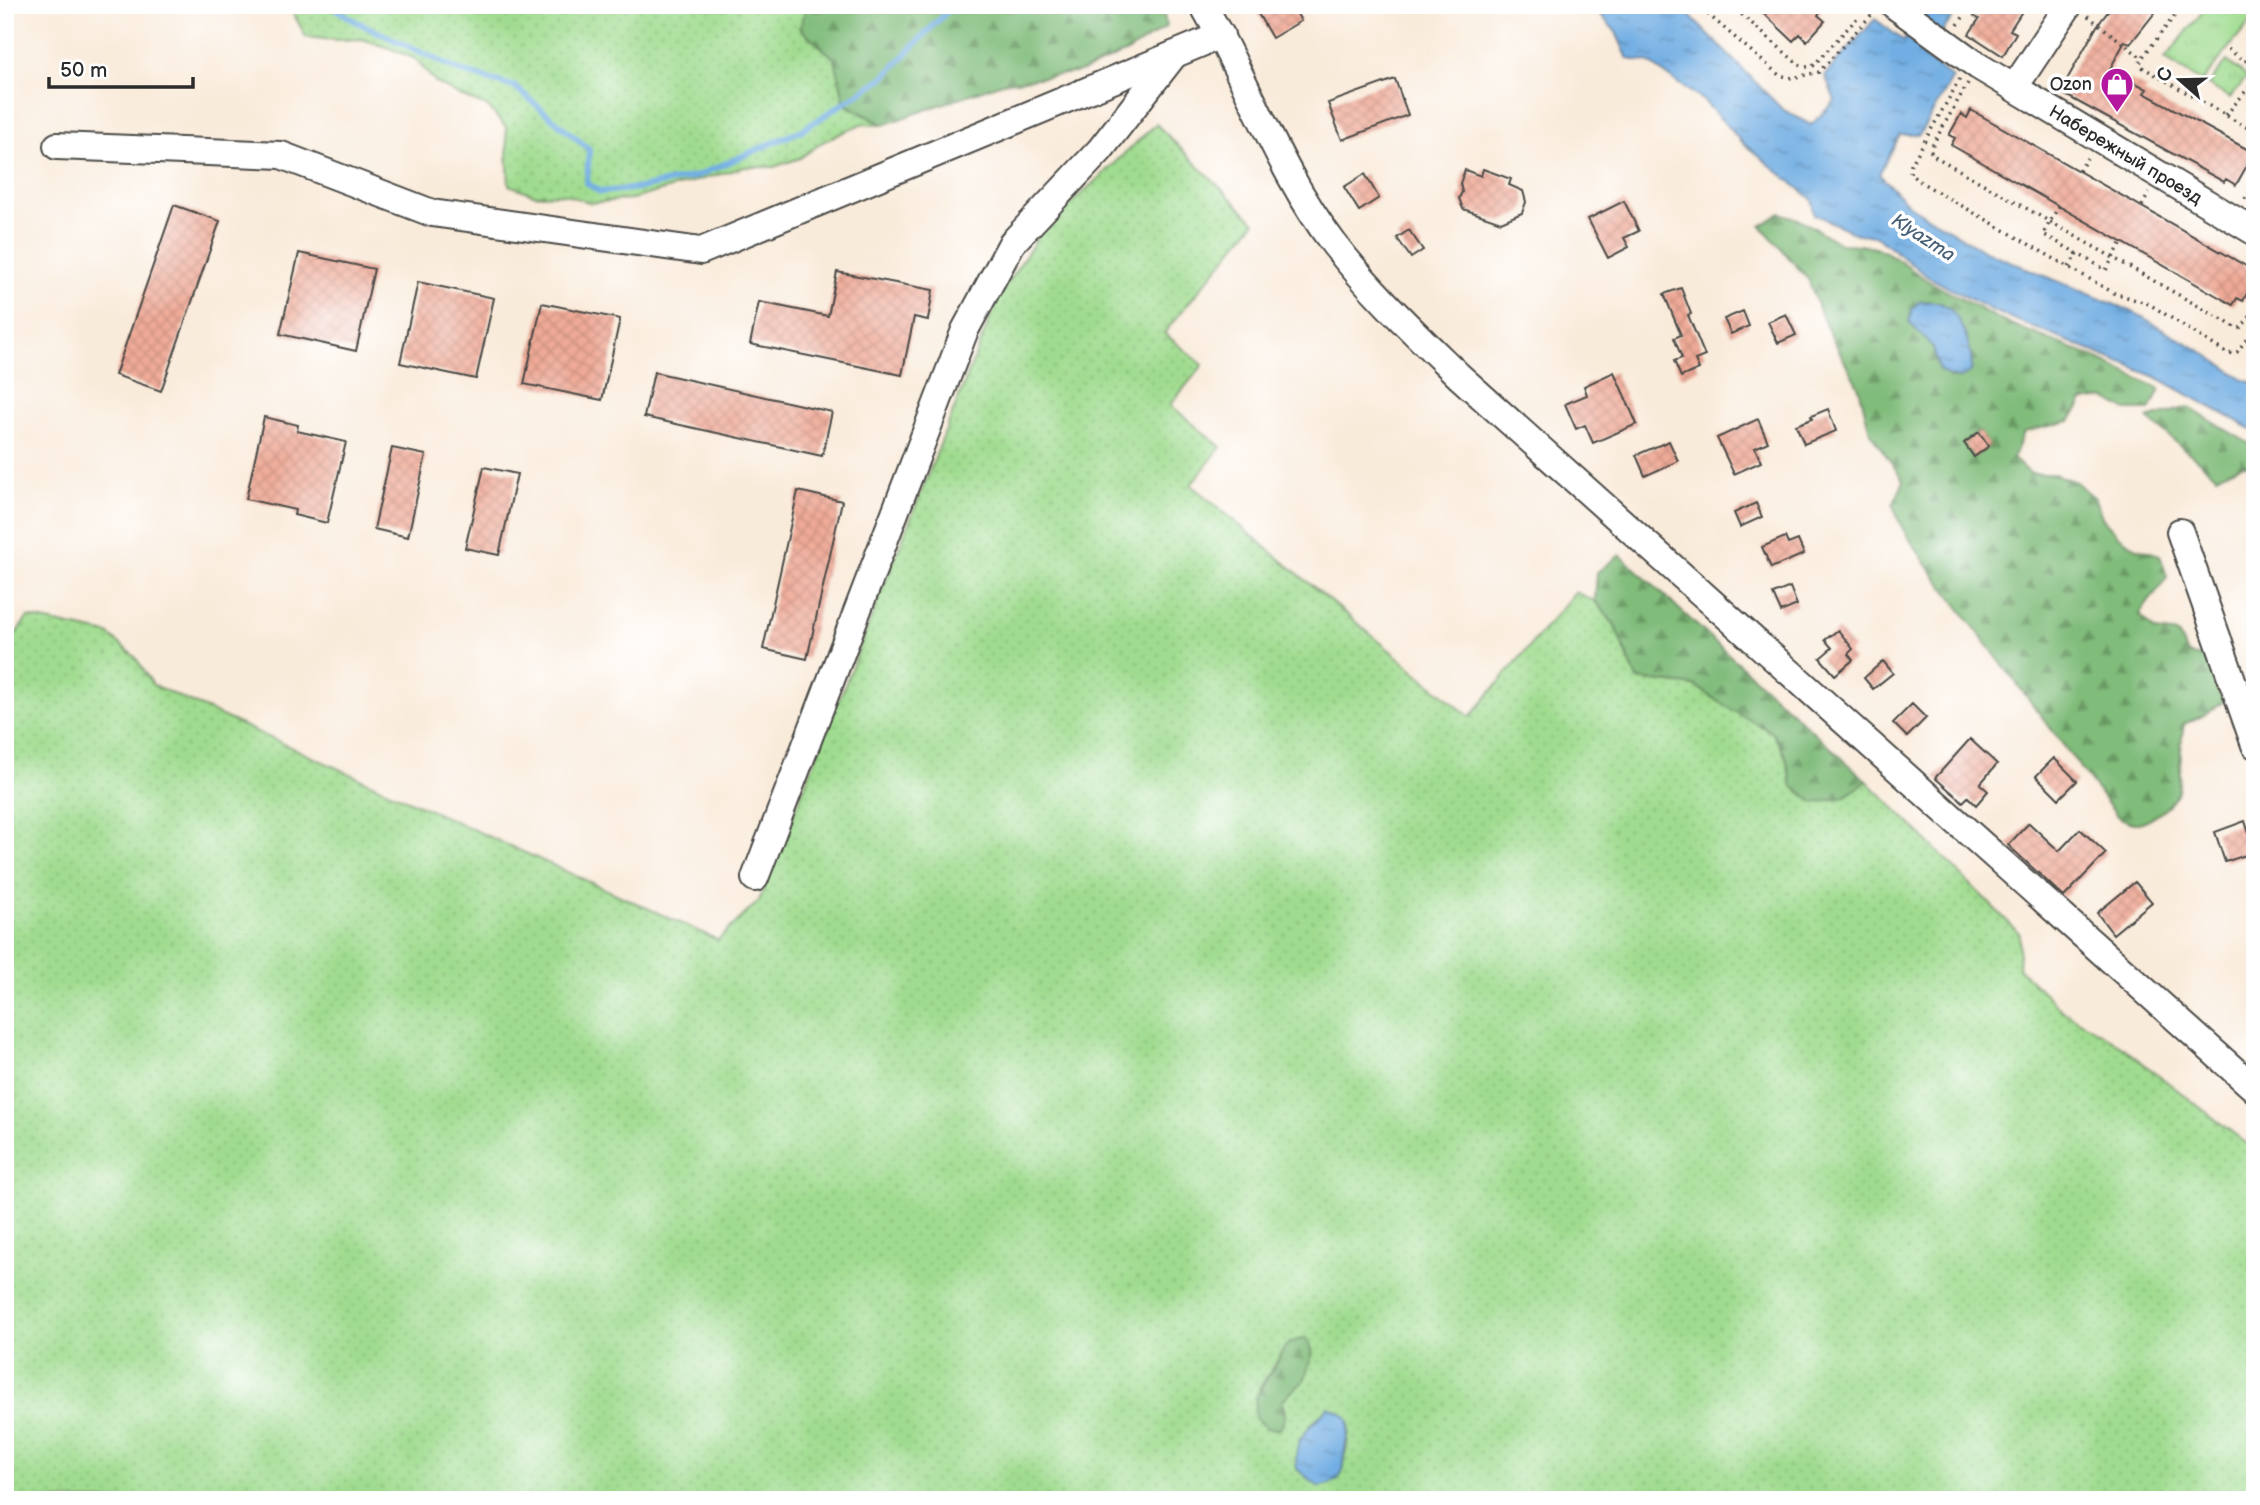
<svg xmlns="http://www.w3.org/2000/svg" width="2260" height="1505" viewBox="0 0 2260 1505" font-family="'Balsamiq Sans',sans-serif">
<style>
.grass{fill:url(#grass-dots);stroke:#66845e;stroke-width:2;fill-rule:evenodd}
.forest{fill:url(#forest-firs);stroke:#567452;stroke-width:2;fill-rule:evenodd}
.park{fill:url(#park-tufts);stroke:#66845e;stroke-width:2}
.water{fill:url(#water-ripples);stroke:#4e6c87;stroke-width:2}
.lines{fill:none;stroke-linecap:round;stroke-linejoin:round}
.stream{stroke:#72aee3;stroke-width:6}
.building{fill:url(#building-cross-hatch)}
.minor-casing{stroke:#4a4845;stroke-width:30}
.path{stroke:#4a4845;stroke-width:3.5;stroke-dasharray:2 5;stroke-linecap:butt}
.minor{stroke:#fff;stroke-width:26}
.labels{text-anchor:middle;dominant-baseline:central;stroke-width:7;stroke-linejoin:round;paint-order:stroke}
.poi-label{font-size:18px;fill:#2b2b2b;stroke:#fff;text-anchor:end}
.street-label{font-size:18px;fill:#2b2b2b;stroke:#fff}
.water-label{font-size:19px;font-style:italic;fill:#475f75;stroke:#fff}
</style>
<defs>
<pattern id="grass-dots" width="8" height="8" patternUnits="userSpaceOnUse" patternTransform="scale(1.75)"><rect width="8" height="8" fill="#a0dc90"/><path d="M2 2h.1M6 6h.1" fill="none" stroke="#8abd7c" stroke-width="1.8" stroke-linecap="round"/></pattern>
<pattern id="forest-firs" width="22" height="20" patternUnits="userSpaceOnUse" patternTransform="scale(1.75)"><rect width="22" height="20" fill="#80bc7a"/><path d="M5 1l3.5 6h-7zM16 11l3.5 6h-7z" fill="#699964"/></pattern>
<pattern id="park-tufts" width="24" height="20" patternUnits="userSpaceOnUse" patternTransform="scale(1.75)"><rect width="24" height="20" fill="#a0dc90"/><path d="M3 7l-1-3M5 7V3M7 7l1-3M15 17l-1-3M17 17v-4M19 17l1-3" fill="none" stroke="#8abd7c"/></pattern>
<pattern id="water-ripples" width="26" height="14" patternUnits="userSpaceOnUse" patternTransform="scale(1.75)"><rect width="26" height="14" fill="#72aee3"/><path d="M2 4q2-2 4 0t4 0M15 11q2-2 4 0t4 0" fill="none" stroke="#5e8eb8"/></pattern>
<pattern id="building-cross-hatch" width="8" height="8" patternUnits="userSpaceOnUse" patternTransform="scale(1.75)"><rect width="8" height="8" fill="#efaa97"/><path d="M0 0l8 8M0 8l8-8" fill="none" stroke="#cd9282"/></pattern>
</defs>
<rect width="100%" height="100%" fill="#fff"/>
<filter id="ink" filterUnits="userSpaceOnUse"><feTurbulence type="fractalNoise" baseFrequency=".0143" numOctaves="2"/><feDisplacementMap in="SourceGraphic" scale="14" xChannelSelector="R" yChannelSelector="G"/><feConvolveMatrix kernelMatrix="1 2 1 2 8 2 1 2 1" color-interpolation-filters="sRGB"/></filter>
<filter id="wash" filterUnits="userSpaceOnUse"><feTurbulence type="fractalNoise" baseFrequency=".00686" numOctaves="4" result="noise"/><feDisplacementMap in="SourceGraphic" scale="28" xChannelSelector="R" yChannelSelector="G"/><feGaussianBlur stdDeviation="1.57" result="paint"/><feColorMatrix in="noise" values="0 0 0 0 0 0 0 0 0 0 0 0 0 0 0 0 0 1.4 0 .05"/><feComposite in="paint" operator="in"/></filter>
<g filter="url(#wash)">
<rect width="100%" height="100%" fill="#f9ebda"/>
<path class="grass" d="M289 5H807L800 28 835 59 845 104 883 125 861 124 824 141 800 158 774 167H745L632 199 591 203 564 194 536 195 509 185 506 127 487 106 460 96 435 82 416 59 389 48 362 39 335 40 306 37Z
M1156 124 1255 222 1164 333 1203 365 1170 405 1221 447 1191 485 1470 717 1575 592 1595 601 1614 624 1637 679 1696 686 1720 703 1773 733 1786 757 1792 786 1844 797 1867 781 2020 934 2018 968 2064 1012 2113 1040 2255 1150V1500H5V648L28 617 108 634 136 658 153 685 718 940 759 901 999 296 1041 232ZM1307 1338 1304 1380 1282 1400 1285 1415 1259 1388C1264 1381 1269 1375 1273 1368 1287 1348 1280 1345 1307 1338ZM1328 1407 1349 1421C1351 1429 1344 1461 1342 1473L1319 1487 1297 1469 1308 1428Z"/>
<path class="forest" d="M807 5H1163L1166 27 1127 52 1080 72 1002 83 883 125 845 104 835 59 800 28Z
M1780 213 1801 220 1841 244 1864 245 1885 251 1928 281 2000 320 2096 358 2160 389 2150 410H2126L2105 398 2083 401 2070 421 2024 432 2013 459 2031 474H2054L2076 482 2094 498 2103 519 2119 536 2137 548 2160 555 2167 577 2139 615 2155 631 2178 634 2188 654 2210 659 2226 678 2224 701 2205 715 2184 724C2179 747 2182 768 2178 790 2176 802 2154 818 2142 822 2133 825 2125 820 2117 816L1927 565 1901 526 1893 505 1904 481 1870 432 1859 388 1825 324 1808 279 1761 226ZM1966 337 1968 349 1973 359 1961 378 1949 376 1939 370 1933 347ZM1979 432 1989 446 1974 457 1964 443Z
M2188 407 2255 447V469L2244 464 2217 476 2148 419Z
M1620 555 1867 781 1844 797 1815 803 1792 786 1786 757 1773 733 1720 703 1696 686 1637 679 1614 624 1595 601 1597 572Z
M1307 1338 1313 1352 1304 1381 1282 1400 1285 1415 1280 1429 1266 1428 1255 1418C1253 1391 1262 1388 1275 1366 1280 1358 1281 1348 1290 1343 1295 1340 1302 1339 1307 1338Z"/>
<path class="park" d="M2208 5H2246L2255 16 2202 82 2165 59Z
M2227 61 2247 77 2230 98 2208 85Z"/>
<path class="water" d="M1592 5H1679L1782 109 1811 125 1835 101 1825 75 1875 19 1904 41 1930 5H1962L1923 57 1953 78 1919 135H1900L1879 174 1909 205 1985 251 2137 314 2203 352 2242 378 2255 383V431L2156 377 1993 311 1928 277 1876 236 1857 234 1814 214 1812 199 1744 144 1705 102 1648 62 1628 59 1616 32Z
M1920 301C1926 302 1936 301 1942 304 1961 312 1974 353 1971 371L1961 378 1949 376 1939 370 1933 347 1909 322 1912 310Z
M1328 1407C1359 1418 1347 1426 1345 1450 1344 1457 1345 1467 1342 1473 1338 1482 1327 1485 1319 1487L1297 1469C1292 1437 1309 1429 1328 1407Z"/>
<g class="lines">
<path class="stream" d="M330 5 355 21 460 71 515 87 589 149 587 183 600 192 640 188 697 176 802 130 883 78 953 5"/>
</g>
<g id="blocks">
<path class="building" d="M1253 5H1292L1301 21 1272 38Z
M1755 5H1826L1818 15 1825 21 1807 41 1800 34 1793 41Z
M1981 5H2026L2010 30 2016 33 2003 56 1969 34 1979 19 1974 16Z
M2113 5H2161L2130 44 2125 41 2110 69 2147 89 2144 93 2254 153 2236 185 2226 179 2224 182 2060 92 2097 26Z
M1395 79 1408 115 1342 140 1328 103Z
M1971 110 2253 270 2249 277 2254 280 2243 301 2237 298 2233 305 1951 145 1955 138 1949 135 1961 114 1967 118Z
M1483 169 1511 179 1509 185 1523 191 1526 202 1522 213 1501 222 1463 209 1459 198 1462 192 1460 183 1465 170 1481 176Z
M1365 174 1379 198 1359 211 1344 187Z
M1624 201 1639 231 1624 238 1629 247 1608 258 1588 219Z
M174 205 220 221 161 391 115 375Z
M1409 230 1423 250 1411 258 1397 238Z
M299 253 374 269 356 351 280 334Z
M837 272 933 290 928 320 914 317 902 375 750 344 759 302 828 316Z
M418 282 494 298 476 379 400 363Z
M1681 288 1691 314 1688 315 1705 356 1695 360 1699 369 1681 377 1674 361 1682 358 1674 338 1681 335 1664 294Z
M542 303 620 319 602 400 524 384Z
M1743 311 1749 326 1731 334 1724 319Z
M1786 314 1796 335 1778 343 1768 322Z
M654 372 832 412 822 456 644 417Z
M1614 372 1637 424 1593 443 1585 425 1576 429 1565 404 1587 395 1584 386Z
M1828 409 1836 431 1804 444 1796 425 1812 419 1811 416Z
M264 417 298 425 297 431 346 442 327 523 294 515 295 510 246 499Z
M1758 419 1768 442 1755 448 1761 462 1734 474 1717 438Z
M1979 432 1989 446 1974 457 1964 443Z
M1669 441 1678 461 1645 476 1636 455Z
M392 448 426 455 408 537 374 529Z
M484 467 517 474 499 555 465 548Z
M798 491 842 501 807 659 763 649Z
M1756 503 1762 517 1740 527 1734 513Z
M1785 537 1788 544 1798 540 1804 554 1771 568 1762 547Z
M1790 587 1797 605 1781 612 1773 594Z
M1838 630 1853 649 1848 654 1853 660 1835 675 1820 658 1832 648 1825 640Z
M1883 661 1893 673 1873 689 1864 678Z
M1912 704 1926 718 1907 737 1893 723Z
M1970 739 1997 764 1980 784 1988 791 1976 805 1968 797 1963 802 1935 778Z
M2054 758 2077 781 2059 799 2036 776Z
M2245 821 2255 852 2225 862 2215 832Z
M2029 823 2059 851 2080 829 2106 853 2064 897 2008 845Z
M2135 882 2152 902 2113 934 2097 913Z"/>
</g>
</g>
<g filter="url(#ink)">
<use href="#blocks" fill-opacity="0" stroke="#4a4845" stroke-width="2"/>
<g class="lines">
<defs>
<g id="minor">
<path d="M1203 5C1249 83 1279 172 1334 244 1371 292 1416 334 1459 376L2255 1089"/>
<path id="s1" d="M1894 5 1978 66 2255 232"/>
<path d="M2014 88 2069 5"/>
<path d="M57 146 281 155 432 213 701 251 1221 35"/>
<path d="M2180 532 2255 745"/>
<path d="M755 878 965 330 1012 243 1100 150 1174 55"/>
</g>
</defs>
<use href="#minor" class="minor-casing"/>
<path class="path" d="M1697 5 1779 75 1792 78 1819 72 1874 12
M1731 5 1799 65 1806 67 1813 66 1859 16
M2183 5 2142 58 2140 63 2142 67 2255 132
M2088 16 2142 58
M1958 25 1971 5
M2228 49 2245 62
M2255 49 2245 62 2255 70
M1960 79 1911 165 1910 173 1917 180 2114 293 2149 304 2228 354 2237 352 2255 328
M1968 83 1933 144 1931 152 1936 157 2235 327 2240 328 2255 311
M2226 115 2255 80
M2079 171 2087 158
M2245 199 2255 183
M2059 206 2043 234 2106 270 2122 242
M2142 206 2149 193
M2069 267 2077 253"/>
<use href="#minor" class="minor"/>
</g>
</g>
<defs>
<symbol id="shop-pin" viewBox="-11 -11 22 30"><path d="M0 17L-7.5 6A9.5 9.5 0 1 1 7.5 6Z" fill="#b5179e" stroke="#fff"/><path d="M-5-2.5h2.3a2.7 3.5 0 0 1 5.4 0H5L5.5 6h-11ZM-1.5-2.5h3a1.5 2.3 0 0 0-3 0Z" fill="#fff"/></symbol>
</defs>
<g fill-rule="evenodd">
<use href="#shop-pin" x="2098" y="65" width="38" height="52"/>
</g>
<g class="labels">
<g class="poi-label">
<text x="2092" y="84">Ozon</text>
</g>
<g class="street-label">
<text stroke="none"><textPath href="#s1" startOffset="276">Набережный проезд</textPath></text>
</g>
<g class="water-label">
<text transform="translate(1923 238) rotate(33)">Klyazma</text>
</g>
</g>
<rect width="2260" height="1505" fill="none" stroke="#fff" stroke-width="28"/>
<g transform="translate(2180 80) rotate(290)" stroke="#ffffff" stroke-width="5" paint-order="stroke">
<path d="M0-5L12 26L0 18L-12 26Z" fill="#2b2b2b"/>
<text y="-10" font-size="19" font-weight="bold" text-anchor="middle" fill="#2b2b2b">С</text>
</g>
<path d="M49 77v10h144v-10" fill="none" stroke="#2b2b2b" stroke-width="3.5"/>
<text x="60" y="77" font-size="21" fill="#2b2b2b" stroke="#ffffff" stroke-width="5" paint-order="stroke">50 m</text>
</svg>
